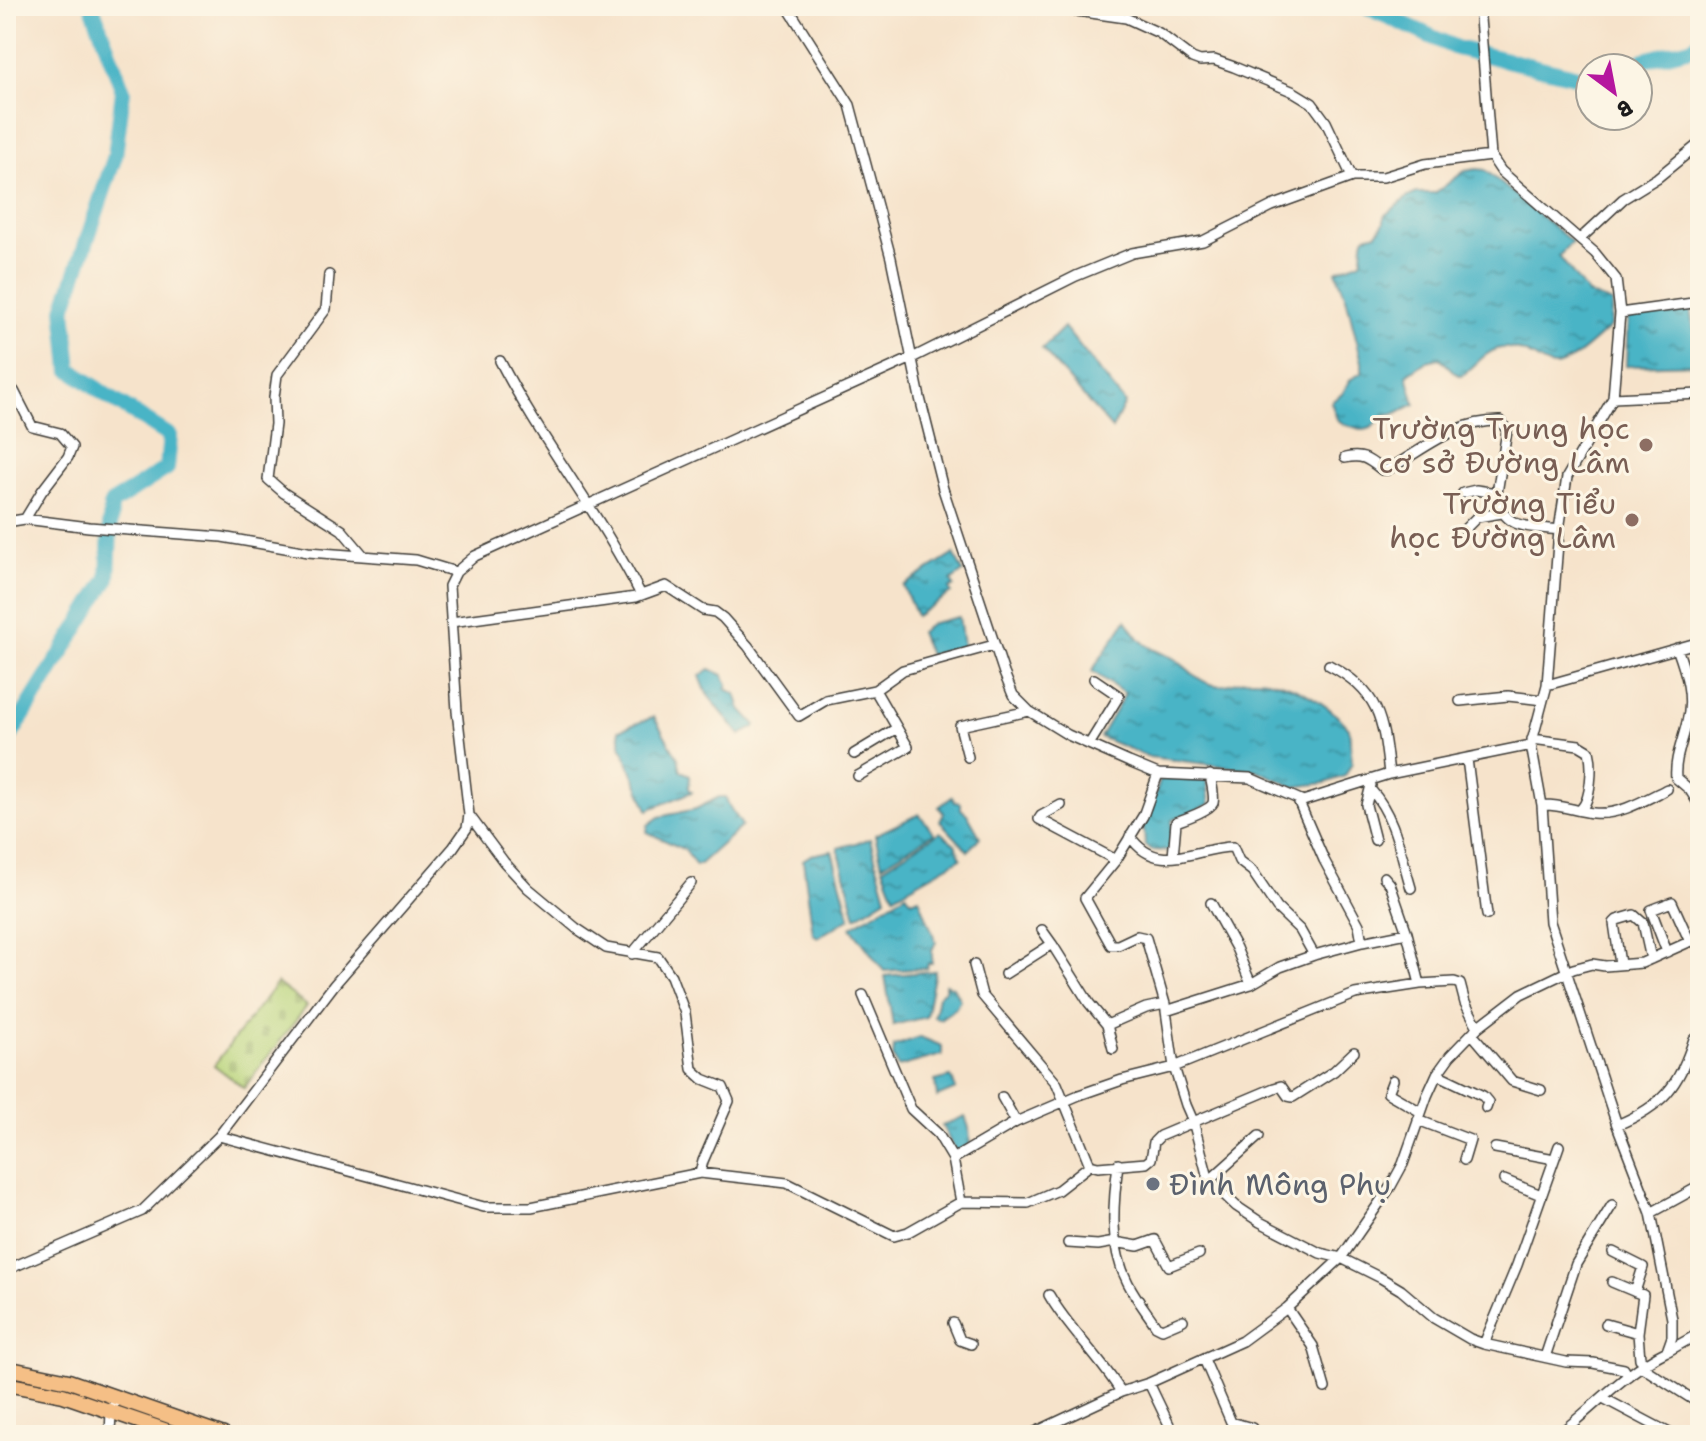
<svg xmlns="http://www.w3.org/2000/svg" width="1706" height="1441" viewBox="0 0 1706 1441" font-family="'Shantell Sans',sans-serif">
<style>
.cemetery{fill:url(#cemetery-stones);stroke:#6a784b;stroke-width:2}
.water{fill:url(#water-ripples);stroke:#326871;stroke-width:2}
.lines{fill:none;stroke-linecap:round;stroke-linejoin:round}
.river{stroke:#49b4c6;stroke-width:16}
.minor-casing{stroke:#3d3a36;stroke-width:12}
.highway-casing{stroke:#3d3a36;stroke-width:17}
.minor{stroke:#fff;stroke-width:9}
.highway{stroke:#f5bf86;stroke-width:14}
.education-dot{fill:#8d6e63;stroke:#fcf5e5;stroke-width:3}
.worship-dot{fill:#6b7280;stroke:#fcf5e5;stroke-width:3}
.labels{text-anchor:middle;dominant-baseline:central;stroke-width:6;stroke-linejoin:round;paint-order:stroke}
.education-label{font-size:30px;fill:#785e54;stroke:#fcf5e5;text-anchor:end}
.worship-label{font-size:30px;fill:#5b616d;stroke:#fcf5e5;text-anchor:start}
</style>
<defs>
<pattern id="cemetery-stones" width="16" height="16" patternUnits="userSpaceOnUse" patternTransform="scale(2)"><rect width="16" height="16" fill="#b8d47a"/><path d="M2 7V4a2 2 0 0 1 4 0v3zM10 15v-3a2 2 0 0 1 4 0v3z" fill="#9eb569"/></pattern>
<pattern id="water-ripples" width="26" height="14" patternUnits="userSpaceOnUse" patternTransform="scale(2)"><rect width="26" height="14" fill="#49b4c6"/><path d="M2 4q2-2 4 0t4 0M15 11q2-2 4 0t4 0" fill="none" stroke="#3c92a0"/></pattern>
</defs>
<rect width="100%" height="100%" fill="#fcf5e5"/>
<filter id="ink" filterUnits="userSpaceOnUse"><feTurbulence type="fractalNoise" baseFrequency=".0125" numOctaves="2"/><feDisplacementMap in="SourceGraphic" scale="16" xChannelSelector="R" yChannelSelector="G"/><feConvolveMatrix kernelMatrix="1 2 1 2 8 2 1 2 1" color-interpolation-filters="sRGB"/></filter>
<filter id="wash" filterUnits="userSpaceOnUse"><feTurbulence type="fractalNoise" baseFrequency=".006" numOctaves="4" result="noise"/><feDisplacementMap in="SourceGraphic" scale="32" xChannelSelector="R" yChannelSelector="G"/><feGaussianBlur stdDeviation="1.8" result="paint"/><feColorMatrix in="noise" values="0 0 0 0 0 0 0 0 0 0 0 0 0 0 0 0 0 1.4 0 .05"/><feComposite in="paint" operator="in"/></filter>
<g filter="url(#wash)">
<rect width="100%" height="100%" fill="#f6e3cb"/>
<path class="cemetery" d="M277 983 307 1006 244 1088 214 1065Z"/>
<path class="water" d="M1477 169 1485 170 1572 242 1559 256 1588 294 1612 303 1610 327C1598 338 1570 365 1554 366 1546 366 1539 360 1532 356 1495 337 1488 354 1462 376L1455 373 1440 358 1427 361 1407 375 1415 404 1394 414 1384 416 1371 428 1364 430 1344 424 1337 419 1331 402 1342 394 1351 379 1362 373V362L1346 297 1336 271 1361 261C1364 253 1361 243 1365 236L1377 233 1384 223V216L1408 197 1417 193H1435L1465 171Z
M1690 309 1693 329H1700V364L1626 366 1628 315Z
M1064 327 1125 403 1112 429 1042 349Z
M954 554 963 572 951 581 954 586 949 589 951 593 916 616 903 586Z
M959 617 963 646 929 655 920 632 933 623Z
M1126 620C1132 628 1137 638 1145 644 1154 651 1163 653 1173 658 1187 666 1197 682 1214 685 1227 688 1238 679 1251 679 1287 678 1326 701 1349 728L1352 763 1345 776 1325 783 1294 787 1257 770 1149 757 1100 737 1125 694 1092 671Z
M710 669 723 675 728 684 726 689 736 694 741 709 756 725 754 728 740 735 707 694 700 676Z
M654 717 678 758 681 771 690 775 689 789 692 792 648 810 621 745 619 730Z
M1162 776 1207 778 1210 804 1172 820 1171 851 1151 850 1145 845 1144 830 1142 829Z
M719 797H726C727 808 737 815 742 826L700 864 696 866 685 850 647 832 648 825 659 817 696 809Z
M952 797 955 802 961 803V809L967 814 980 837 968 851 940 821 944 813 939 807Z
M919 814 934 833 882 865 875 835Z
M940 832 955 844 961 858 894 896 883 868Z
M870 839 886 898 856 917 838 848Z
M832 851 850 918 818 937 813 934 803 860 811 855Z
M906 894 912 901 919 898 936 942 932 950V963H928L927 968 884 971 851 927Z
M935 971 926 1017 893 1025 885 976Z
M945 984 953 987 960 1000 954 1009 940 1019 934 1017 938 996 945 990Z
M920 1037 942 1046V1055L898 1067 893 1057 894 1046Z
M951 1077 956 1089 937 1097 935 1081Z
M965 1116 969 1128 970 1144 956 1152 942 1126Z"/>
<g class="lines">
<path class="river" d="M1365 6 1456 48 1579 77 1590 74
M1614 68 1694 47 1700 42
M6 743 108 578 111 504 167 468 170 436 107 396 70 369 64 309 115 156 123 91 92 6"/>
</g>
</g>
<g filter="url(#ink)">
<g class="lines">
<defs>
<path id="minor" d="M787 6 850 105 891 258 920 398 943 489 1004 673 1013 695 1029 711 1068 735 1129 762 1158 774 1250 778 1303 801 1389 774 1531 745
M1042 6 1126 18 1159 33 1192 58 1200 61 1214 60 1234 67 1294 92 1312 103 1326 122 1352 177
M1479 6 1491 156 1501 171 1595 253 1616 279 1620 313 1613 398 1567 477 1559 530 1547 685 1531 745 1542 805 1550 922 1617 1125 1651 1213 1672 1319V1337L1667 1351C1626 1371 1594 1407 1558 1435
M6 26 9 48 6 61
M1580 239 1623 199 1657 178 1700 143
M329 275 326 309 277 375 274 397 275 424 268 479 284 493 342 530 363 555
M1620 313 1700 302
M500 361C542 442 600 514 641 595
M6 384 14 391 32 426 60 433 72 447 68 457 42 491 25 519
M1613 398 1700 394
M1345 458C1363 454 1368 459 1382 470H1387C1425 449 1455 420 1501 421L1507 431 1497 493
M1463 493 1476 490 1497 493C1501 530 1528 526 1559 530
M6 522 25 519 89 527 222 537 308 552 416 560 456 572
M1465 529 1477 517 1502 513
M451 622 636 597 666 586 703 610 715 612 723 618 748 646 799 716 826 700 875 690
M1677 648C1686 673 1694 696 1687 722 1683 741 1674 759 1676 778L1690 790 1700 806
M1329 665C1381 692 1383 721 1389 774
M1547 685 1700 642
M1460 701 1508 696 1543 700
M1532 739 1579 745 1589 751C1593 766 1591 800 1581 809
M1090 743 1119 696 1094 679
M854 754 897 728 875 690 903 670 994 645
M968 757 960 726 1029 711
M1467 759 1487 915
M1158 774 1143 816 1116 860 1085 898 1111 945H1118L1137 936 1146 938 1165 1004 1174 1067 1186 1105 1193 1121 1207 1174 1215 1186 1236 1206 1260 1222 1320 1253 1341 1258 1381 1278 1401 1290 1434 1318 1470 1339 1484 1344 1566 1362 1593 1363 1624 1369 1628 1376
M858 776 908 747 897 728
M1371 785 1366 805 1375 840
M1371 790C1395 816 1401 855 1411 888
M1061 805 1041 816 1039 819 1116 860
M1542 805C1560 804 1575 811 1593 813 1619 816 1645 800 1667 789
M469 815 504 862 528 888 576 928 606 948 658 957 671 976 685 1013 692 1069 703 1079 723 1087 729 1101 703 1161 700 1173
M1130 836C1157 877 1196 847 1233 847L1239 861 1252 871 1277 908 1300 930 1314 955
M1173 857 1176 822C1184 819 1210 810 1213 803 1215 796 1211 782 1210 775
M1384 877 1390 884 1407 933
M1211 903 1236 948 1251 984
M1042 930 1052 944
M1362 942 1407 933 1420 984
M1667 952 1651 910 1672 902 1690 942
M632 954 691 883
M1620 964 1614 923 1617 920 1634 915 1643 923 1651 959
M974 965 982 995 1057 1084 1090 1165
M1005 974 1052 944 1089 1003 1107 1025 1146 1008 1165 1004
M863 995 911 1109 938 1134 953 1159
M1166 1011 1251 984 1280 967 1314 955 1362 942 1359 925 1324 860 1298 800
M1107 1025 1113 1049
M1472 1034 1512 1081 1541 1090
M1437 1074 1483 1096 1488 1102 1486 1108
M1393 1080 1388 1093 1421 1112
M1002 1097 1016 1122
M1418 1120 1470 1140 1464 1160
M1617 1125C1663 1106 1679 1086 1694 1039
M219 1136 334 985 453 848 467 828 469 815 457 711 449 586 456 572 475 556 912 358 1076 276 1132 253 1203 241 1272 206 1352 177H1383L1425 164 1491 156
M1495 1148 1549 1158 1553 1163
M1118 1164C1113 1204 1109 1247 1128 1283 1136 1299 1147 1312 1156 1326L1162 1329 1183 1320
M1210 1180 1259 1136
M1504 1180 1541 1195
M961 1202 953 1159 1016 1122 1079 1095 1122 1080 1174 1067 1355 994 1420 984 1454 982 1460 984 1465 1003 1478 1027
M1651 1213 1700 1186
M1068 1243 1098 1245 1115 1242 1138 1246 1155 1240 1169 1266 1199 1254
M1613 1252 1643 1267 1635 1292
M6 1270 142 1211 219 1136 484 1207H531L700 1173 787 1183 894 1236 908 1232 961 1202 1028 1203 1058 1190 1090 1165 1098 1167 1146 1163 1151 1159 1154 1142 1160 1136 1274 1088 1281 1086 1288 1096 1293 1097 1334 1071 1354 1052
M1612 1282 1643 1295 1638 1333 1640 1359 1645 1362
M1049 1295C1069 1330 1100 1357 1121 1392
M1287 1308 1313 1346 1325 1388
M953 1323 960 1340 971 1344
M1606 1324 1638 1333
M1484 1344 1517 1265 1559 1146
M1668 1351 1700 1333
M1545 1357 1576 1264 1612 1205
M1204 1359 1231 1422 1252 1428 1255 1435
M1642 1367 1700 1404
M1149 1383 1174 1435
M1603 1398 1673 1435
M923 1433V1435
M110 1435 111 1411 117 1397
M1029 1435 1121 1392 1149 1383 1242 1341 1287 1308 1341 1258 1391 1186 1403 1164 1427 1096 1437 1074 1450 1056 1478 1027 1521 994 1573 969 1592 964 1605 966 1642 963 1700 937"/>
<path id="highway" d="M6 1368 69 1381 224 1435
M6 1384 63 1395 179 1435"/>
</defs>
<use href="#minor" class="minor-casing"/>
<use href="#highway" class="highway-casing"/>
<use href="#minor" class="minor"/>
<use href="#highway" class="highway"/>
</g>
</g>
<g class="education-dot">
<circle cx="1646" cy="445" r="8"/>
<circle cx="1632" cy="520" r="8"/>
</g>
<circle class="worship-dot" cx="1153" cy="1184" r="8"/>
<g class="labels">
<g class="education-label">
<text x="1630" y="428">Trường Trung học<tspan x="1630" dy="34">cơ sở Đường Lâm</tspan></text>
<text x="1616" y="503">Trường Tiểu<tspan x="1616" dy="34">học Đường Lâm</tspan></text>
</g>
<g class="worship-label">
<text x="1169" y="1184">Đình Mông Phụ</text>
</g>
</g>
<rect width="1706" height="1441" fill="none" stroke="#fcf5e5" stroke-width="32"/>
<g transform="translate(1614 92) rotate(148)"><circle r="38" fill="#fcf5e5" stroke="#a29e95" stroke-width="2"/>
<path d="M0-6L14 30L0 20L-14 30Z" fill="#b5179e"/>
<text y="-12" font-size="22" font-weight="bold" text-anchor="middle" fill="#1c1c1c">B</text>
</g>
</svg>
